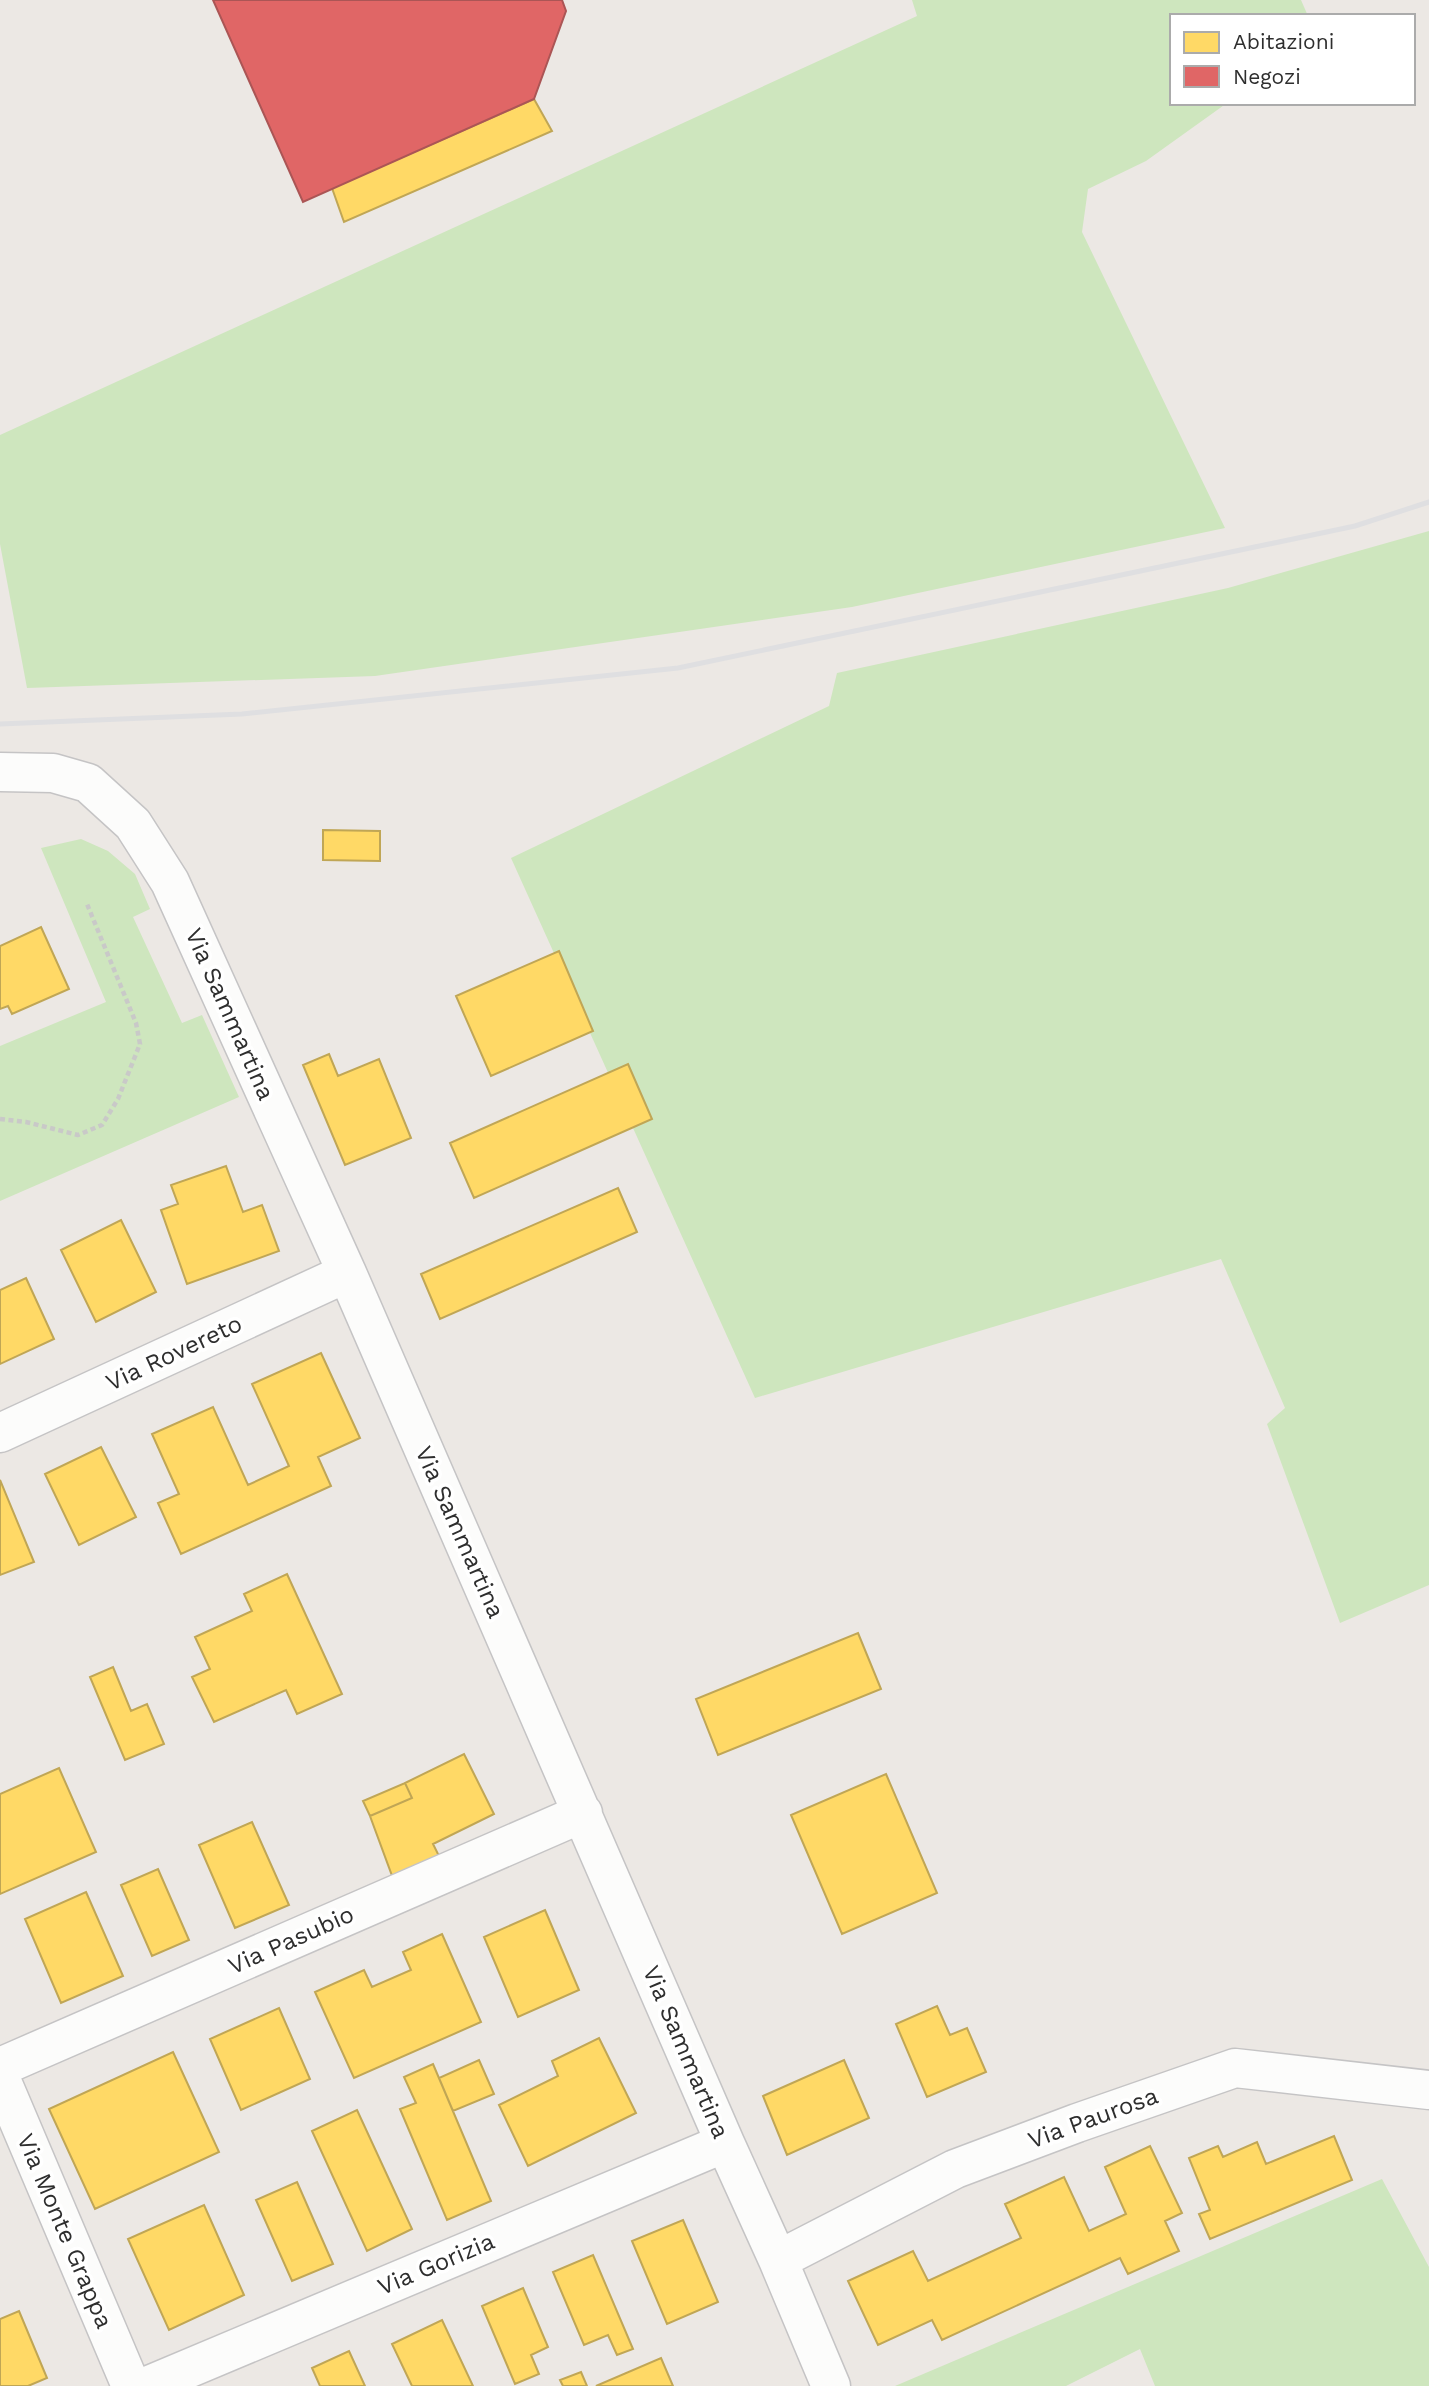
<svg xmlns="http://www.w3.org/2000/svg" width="1429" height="2386" viewBox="0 0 1429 2386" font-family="'Work Sans',sans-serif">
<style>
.green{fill:#cee6be}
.homes{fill:#ffd966;stroke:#c0a655;stroke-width:2}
.shops{fill:#e06666;stroke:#ab5555;stroke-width:2}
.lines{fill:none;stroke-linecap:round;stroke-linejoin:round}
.street-casing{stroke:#c5c4c5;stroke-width:41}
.path{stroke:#c9c9c8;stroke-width:4.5;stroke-dasharray:5 3.5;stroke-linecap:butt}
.street{stroke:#fcfcfb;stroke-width:38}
.rail{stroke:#dfdfe1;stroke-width:5}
.labels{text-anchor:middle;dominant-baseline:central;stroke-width:7;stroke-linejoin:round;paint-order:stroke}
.street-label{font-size:24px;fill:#2e2e2e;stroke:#fff}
</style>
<rect width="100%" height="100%" fill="#ece8e4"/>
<path class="green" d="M912 0H1301L1308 16H1172V103H1227L1146 161 1088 189 1082 232 1225 528 852 607 375 676 27 688 0 544V435L917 16Z
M1429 531V1585L1340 1623 1267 1424 1285 1408 1221 1259 755 1398 511 858 829 706 837 673 1228 588Z
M81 839 108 851 135 874 150 909 133 917 182 1023 202 1015 239 1097 0 1201V1046L106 1002 41 848Z
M1382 2179 1429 2267V2386H1155L1140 2349 1066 2386H895Z"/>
<path class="homes" d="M534 99 552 131 344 222 332 188Z
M323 830 380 831V861L323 860Z
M41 927 69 989 12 1014 8 1006 0 1009V946Z
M559 951 593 1031 491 1076 456 996Z
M329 1054 338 1076 379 1059 411 1138 345 1165 303 1065Z
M628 1064 652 1119 474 1198 450 1143Z
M226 1166 243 1212 262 1205 279 1251 187 1284 161 1210 178 1204 171 1185Z
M618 1188 637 1232 440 1319 421 1274Z
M121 1220 156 1292 96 1322 61 1250Z
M26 1278 54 1339 0 1364V1290Z
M321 1353 360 1438 318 1457 331 1486 181 1554 158 1503 179 1494 152 1434 213 1407 248 1485 289 1466 252 1384Z
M101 1447 136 1517 79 1545 45 1474Z
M0 1480 34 1562 0 1575Z
M287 1574 342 1694 297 1714 286 1690 214 1722 192 1677 210 1669 195 1637 252 1611 244 1594Z
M858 1633 881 1689 718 1755 696 1699Z
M113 1667 131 1711 147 1704 164 1744 125 1760 90 1677Z
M464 1754 494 1814 433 1844 440 1858 394 1881 370 1816 412 1798 405 1783Z
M59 1768 96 1852 0 1894V1794Z
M886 1774 937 1893 842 1934 791 1815Z
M405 1783 412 1798 370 1816 363 1801Z
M252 1822 289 1905 235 1928 199 1845Z
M158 1869 189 1940 152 1956 121 1885Z
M86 1892 123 1976 61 2003 25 1919Z
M545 1910 579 1990 518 2017 484 1937Z
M442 1934 481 2022 354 2078 315 1992 364 1970 372 1987 411 1970 403 1952Z
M937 2006 950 2035 967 2028 986 2072 927 2097 896 2024Z
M279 2008 310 2079 241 2110 210 2039Z
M599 2038 636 2113 528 2166 499 2105 558 2076 552 2061Z
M173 2052 219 2152 95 2209 49 2109Z
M479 2060 494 2094 453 2111 439 2078Z
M844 2060 869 2118 787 2155 763 2096Z
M433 2064 491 2201 447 2220 400 2109 416 2103 404 2077Z
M357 2110 412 2229 367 2251 312 2131Z
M1334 2136 1352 2180 1210 2239 1199 2214 1210 2210 1189 2158 1218 2146 1223 2157 1257 2142 1266 2164Z
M1150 2146 1182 2213 1165 2221 1179 2251 1128 2274 1120 2258 942 2340 932 2320 878 2345 848 2281 913 2251 928 2281 1021 2238 1005 2204 1064 2177 1089 2231 1126 2214 1105 2167Z
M297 2182 333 2264 292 2281 256 2200Z
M204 2205 244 2295 169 2330 128 2239Z
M683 2220 718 2302 667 2324 632 2241Z
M593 2255 633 2349 617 2355 608 2335 584 2345 553 2272Z
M523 2288 548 2347 531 2355 539 2374 515 2384 482 2306Z
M19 2311 47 2378 28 2386H0V2319Z
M442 2320 473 2386H412L392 2344Z
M349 2351 365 2386H320L312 2368Z
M661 2358 673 2386H596Z
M581 2372 587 2386H563L560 2380Z"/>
<path class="shops" d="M213 0H562L566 11 534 99 303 202Z"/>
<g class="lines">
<defs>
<path id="street" d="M0 772 53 773 88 783 133 824 170 882 347 1273 725 2143 778 2260 831 2386
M0 1433 347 1273
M0 2067 583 1813
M0 2077 131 2386
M778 2260 955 2169 1077 2123 1235 2068 1429 2090
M147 2386 725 2143"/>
</defs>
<use href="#street" class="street-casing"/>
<path class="path" d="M0 1119 26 1122 78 1135 102 1125 118 1099 140 1044 136 1023 87 904"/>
<use href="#street" class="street"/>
<path class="rail" d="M0 724 242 714 678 668 1355 526 1429 502"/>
</g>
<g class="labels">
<g class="street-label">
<text transform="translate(230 1014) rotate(66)">Via Sammartina</text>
<text transform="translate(174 1353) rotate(-25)">Via Rovereto</text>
<text transform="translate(460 1532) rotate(66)">Via Sammartina</text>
<text transform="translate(291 1940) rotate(-24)">Via Pasubio</text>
<text transform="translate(686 2052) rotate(67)">Via Sammartina</text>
<text transform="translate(1093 2118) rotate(-20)">Via Paurosa</text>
<text transform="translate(65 2231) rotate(67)">Via Monte Grappa</text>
<text transform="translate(436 2264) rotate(-23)">Via Gorizia</text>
</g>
</g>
<rect x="1170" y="14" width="245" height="91" fill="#ffffff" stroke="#ababab" stroke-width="2"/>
<rect x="1184" y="32" width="35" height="21" fill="#ffd966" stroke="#ababab" stroke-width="2"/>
<text x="1233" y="49" font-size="21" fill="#2e2e2e">Abitazioni</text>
<rect x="1184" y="66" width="35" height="21" fill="#e06666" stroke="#ababab" stroke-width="2"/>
<text x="1233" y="84" font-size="21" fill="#2e2e2e">Negozi</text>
</svg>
